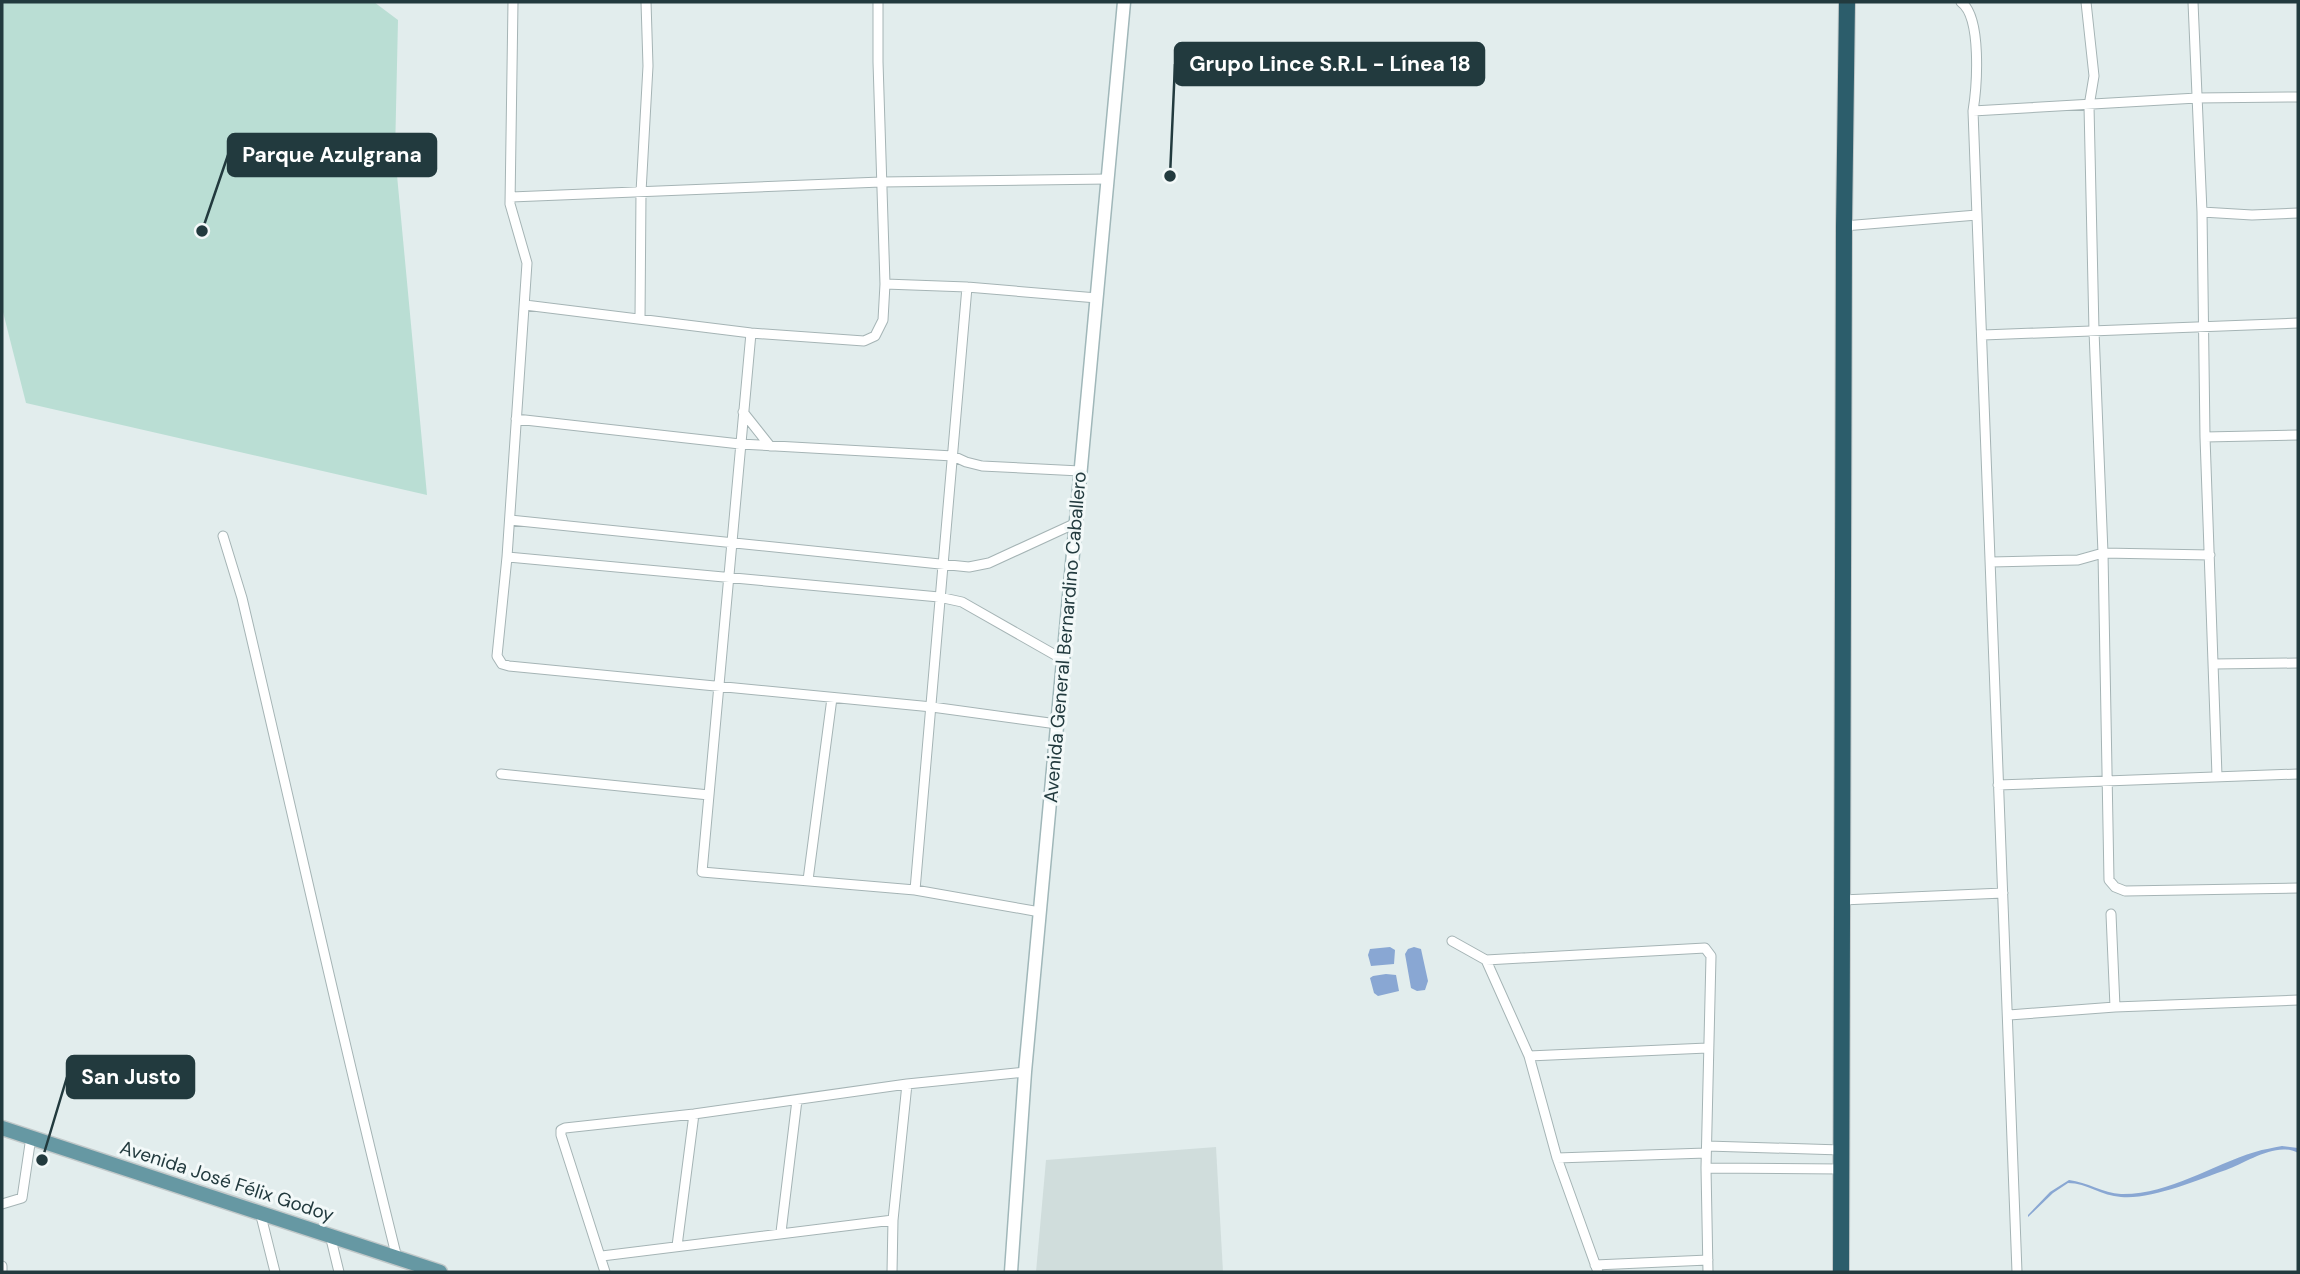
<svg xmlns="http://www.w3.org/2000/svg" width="2300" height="1274" viewBox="0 0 2300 1274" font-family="'DM Sans',sans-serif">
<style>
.built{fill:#d0dddc}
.green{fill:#baded4}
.water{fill:#89a7d3}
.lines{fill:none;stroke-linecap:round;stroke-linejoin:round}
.street-casing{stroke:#a5b4b5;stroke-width:11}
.secondary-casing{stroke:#a0b7b9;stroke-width:15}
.primary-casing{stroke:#c1c8c9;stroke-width:17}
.highway-casing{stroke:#c1c8c9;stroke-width:18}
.street{stroke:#fff;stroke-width:9}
.secondary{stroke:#fff;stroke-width:12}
.primary{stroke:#6698a3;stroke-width:14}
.highway{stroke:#2c5d6b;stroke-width:16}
.labels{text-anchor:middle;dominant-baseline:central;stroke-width:6;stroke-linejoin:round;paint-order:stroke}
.street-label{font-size:19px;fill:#223a3e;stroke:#f3f9f9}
.leader{fill:none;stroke:#223a3e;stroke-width:2.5}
.callout-dot{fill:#223a3e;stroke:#f3f9f9;stroke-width:2.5}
.callout{fill:#223a3e;stroke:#223a3e;stroke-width:2.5}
.callout-label{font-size:21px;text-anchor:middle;font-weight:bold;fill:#fff}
</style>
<rect width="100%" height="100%" fill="#e2eded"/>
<path class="built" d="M1216 1147 1223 1272H1036L1046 1160Z"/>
<path class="green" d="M2 2H374L398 20 395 154 427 495 26 403 2 308Z"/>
<path class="water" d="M1390 947 1395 950 1394 964 1371 966 1368 955 1370 949Z
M1414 947 1421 949 1428 981 1425 990 1417 991 1411 988 1405 954 1408 949Z
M1386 974 1396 975 1399 991 1378 996 1374 993 1370 978 1373 976Z
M2282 1146 2298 1148V1153C2276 1141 2246 1163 2226 1170 2197 1180 2151 1200 2121 1197 2102 1196 2087 1183 2068 1183L2053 1193 2028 1217V1215L2050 1192 2069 1180C2087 1182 2103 1193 2121 1194 2169 1195 2211 1165 2255 1152 2264 1149 2273 1148 2282 1146Z"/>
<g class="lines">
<defs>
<path id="street" d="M513 2 510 204 527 263 507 557 497 656 502 664 509 666 932 707 1057 724
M1961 2C1982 17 1977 86 1973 111L2017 1272
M2086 2 2094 76 2089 106 2094 331 2103 553 2109 880 2115 887 2125 891 2298 888
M2193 2 2202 212 2205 437 2217 776
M1973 111 2197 98 2298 97
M511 197 881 182 1108 179
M2202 212 2252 215 2298 213
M1844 226 1977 215
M885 284 967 287 1097 298
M525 305 751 333 864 341 875 336 883 320 885 284 878 62V2
M640 319 641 192 648 66 646 2
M751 333 702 872 915 890 1040 912
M1983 335 2298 323
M743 412 770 446
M516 419 740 444 953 456 966 462 982 466 1080 471
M2205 437 2298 435
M510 520 969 567 989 563 1076 523
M223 536 242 598C294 818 342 1039 397 1258
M507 557 939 597 962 602 1064 660
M1991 562 2078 560 2103 553 2210 555
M2214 664 2298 663
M501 774 709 795
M1998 785 2298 774
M808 880 832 698
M915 890 967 287
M1842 900 2003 893
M2111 914 2115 1007
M1452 941 1486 960 1529 1056 1557 1158 1598 1272
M1486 960 1705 948 1711 956 1706 1168 1708 1272
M2009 1015 2115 1007 2298 1000
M1529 1056 1707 1048
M1707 1146 1841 1150
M1557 1158 1706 1153
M1706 1168 1841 1169
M2 1204 22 1198 31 1137
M260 1212 275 1272
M781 1232 797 1100
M330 1235 339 1272
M677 1246 694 1114
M602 1256 893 1220
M1595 1265 1708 1260
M2 1266V1272
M605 1272 561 1135V1130L565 1128 694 1114 907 1084 1025 1072
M892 1272 893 1220 907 1084"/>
<path id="secondary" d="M1011 1272 1025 1072 1124 2"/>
<path id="primary" d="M2 1128 440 1272"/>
<path id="highway" d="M1841 1272 1844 226 1847 2"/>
</defs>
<use href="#street" class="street-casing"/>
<use href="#secondary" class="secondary-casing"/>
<use href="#primary" class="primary-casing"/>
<use href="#highway" class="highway-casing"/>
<use href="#street" class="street"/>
<use href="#secondary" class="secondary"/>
<use href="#primary" class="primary"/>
<use href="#highway" class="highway"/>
</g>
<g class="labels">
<g class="street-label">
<text transform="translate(1065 637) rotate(-85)">Avenida General Bernardino Caballero</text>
<text transform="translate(227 1181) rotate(18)">Avenida José Félix Godoy</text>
</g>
</g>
<path class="leader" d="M1170 176L1175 64M202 231L228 155M42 1160L67 1077"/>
<g class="callout-dot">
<circle cx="1170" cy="176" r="7"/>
<circle cx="202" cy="231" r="7"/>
<circle cx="42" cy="1160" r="7"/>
</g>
<g class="callout">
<rect x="1175" y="43" width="309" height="42" rx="7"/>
<rect x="228" y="134" width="208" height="42" rx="7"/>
<rect x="67" y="1056" width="127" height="42" rx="7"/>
</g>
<g class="callout-label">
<text x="1330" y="71">Grupo Lince S.R.L - Línea 18</text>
<text x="332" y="162">Parque Azulgrana</text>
<text x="131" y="1084">San Justo</text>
</g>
<rect width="2300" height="1274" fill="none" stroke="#223a3e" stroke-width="7"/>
</svg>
